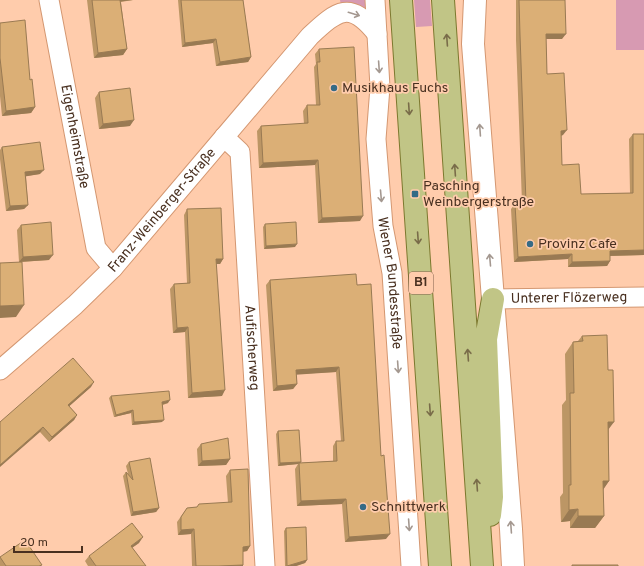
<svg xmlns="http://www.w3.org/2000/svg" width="644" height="566" viewBox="0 0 644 566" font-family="Overpass,sans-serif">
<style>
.green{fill:#d79ab2}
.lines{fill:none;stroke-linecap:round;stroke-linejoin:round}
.minor-casing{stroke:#d49771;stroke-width:21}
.tertiary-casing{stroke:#d49771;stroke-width:24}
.primary-casing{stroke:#7c782e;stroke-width:24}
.minor{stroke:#fff;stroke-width:19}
.tertiary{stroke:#fff;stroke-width:22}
.primary{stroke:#c1c586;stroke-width:22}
.wall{fill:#bc9665}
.shaded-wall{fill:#997a53}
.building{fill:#dbaf76;stroke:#997a53}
.oneway{stroke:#a49890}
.oneway2{stroke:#796c49}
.poi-dot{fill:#356b86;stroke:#ffccac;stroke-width:1.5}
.labels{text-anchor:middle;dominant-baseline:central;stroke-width:3.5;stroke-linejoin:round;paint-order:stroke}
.shield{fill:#ffccac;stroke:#805f4a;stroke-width:1}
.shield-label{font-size:13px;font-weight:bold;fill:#493020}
.poi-label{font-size:14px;fill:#493020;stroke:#ffccac;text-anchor:start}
.street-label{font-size:14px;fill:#493020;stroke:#ffccac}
</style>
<rect width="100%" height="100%" fill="#ffccac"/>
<path class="green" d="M340 0H369L370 14 341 5Z
M414 0H430L432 26 416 27Z
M616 0H644V50H616Z"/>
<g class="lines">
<defs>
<g id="minor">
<path id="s1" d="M49 0 96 248 113 268"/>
<path id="s2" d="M375 0 380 87 376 139 383 226 392 273 411 566"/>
<path id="s3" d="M224 137 240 152 265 566"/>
<path id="s4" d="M493 299 644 297"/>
<path id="s5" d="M0 370 75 305 113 268 310 36C338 10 350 0 377 34"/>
</g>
<path id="tertiary" d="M475 0 473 44 511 529 513 566"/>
<path id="primary" d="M401 0 440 566
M443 0 482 566
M490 515 492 497 486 339 493 299"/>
</defs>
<use href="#minor" class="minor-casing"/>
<use href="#tertiary" class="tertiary-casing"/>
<use href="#primary" class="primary-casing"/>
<use href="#minor" class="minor"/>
<use href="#tertiary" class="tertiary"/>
<use href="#primary" class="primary"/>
</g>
<path class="wall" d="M87 0H133L121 2 127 49 123 55 94 58Z
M178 0H243L251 57 248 62 216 66 213 43 182 47Z
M516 0H565L562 39H546L547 74 563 135 561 136 562 165 581 194 630 193 629 139 633 134 644 255 610 256V261L607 266 568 267V259L514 262 511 209 515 204 522 203 516 40Z
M0 23 30 80 35 107 31 113 2 116 0 96Z
M319 49 360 221 318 223 315 165 259 168 257 131 261 126 304 124 303 111 307 105H316L314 67 316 64 315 54Z
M99 92 130 126 99 129 95 98Z
M2 147 40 174 26 176 28 205 24 209 6 211 0 159V150Z
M187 209 223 259 220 264H216L222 396 188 398 185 332 173 333 170 289 174 284 187 283 184 215Z
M265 224 295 247 264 249 263 227Z
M21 225 49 260 19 262 17 230Z
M270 280 357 285 386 539 345 542 342 504 297 506 295 469 298 464 278 466 276 434 278 431 301 462 300 463 333 461V446L336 441H341L336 372 296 374 297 384 293 389 273 391 266 285Z
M582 336 609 430V481L603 489 604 516 595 528H570V521L561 522 560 497 563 493 562 405 566 400 565 354 573 342 578 341Z
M91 387 69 406 77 415 74 420 49 442 40 432 0 422Z
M111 396 168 403 163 405 162 422 132 425 131 413 114 417 109 398Z
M201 444 230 459 226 465 198 466 197 449Z
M129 462 159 508 156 512 131 516 123 476 126 472 128 474 126 466Z
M230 470 250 546 247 551 243 552V566H192L191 534 178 535 177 522 187 508 197 507 228 503 226 476Z
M286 528 307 560 305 563 296 566H285L284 531Z
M139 543 132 548 146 566H88L85 561 89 556Z
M0 557 41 566H0Z"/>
<path class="shaded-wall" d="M118 0H133L116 2Z
M546 34H566L562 39H543Z
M216 39 213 43 182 47 185 43Z
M127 49 123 55 94 58 98 53Z
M251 57 248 62 216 66 220 62Z
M35 107 31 113 2 116 6 111Z
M134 120 130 126 99 129 103 124Z
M567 130 563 135 558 136 561 131Z
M318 160 315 165 259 168 263 163Z
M44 170 40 174 22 177 25 172Z
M28 205 24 209 6 211 10 206Z
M363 216 360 221 318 223 322 218Z
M297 244 295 247 264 249 266 246Z
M644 250V255L606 256 610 251Z
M572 254 568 259 514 262 518 257Z
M53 255 49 260 19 262 23 257Z
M216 259H223L220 264H213Z
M610 261 607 266 568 267 572 262Z
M24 305 16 317 0 318V306Z
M188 327 185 332 173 333 177 328Z
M339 367 336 372 292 375 296 370Z
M94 382 91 387 65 410 68 405Z
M297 384 293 389 273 391 277 386Z
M225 390 222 396 188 398 192 393Z
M170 400 168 403 160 405 162 402Z
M133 410 131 413 114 417 116 415Z
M77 415 74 420 49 442 52 437Z
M164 420 162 422 132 425 134 422Z
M608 422H614L605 434Z
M43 427 40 432 0 467V465Z
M230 459 226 465 198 466 202 461Z
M301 462 299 464V463L298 464 278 466 280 463Z
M603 481H609L601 493Z
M346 499 342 504 297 506 301 501Z
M159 508 156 512 131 516 133 512Z
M578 509 570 521 561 522 569 510Z
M578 516H604L595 528H570Z
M194 529 191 534 178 535 181 530Z
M390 534 386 539 345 542 349 537Z
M143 537 139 543 127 551 131 546Z
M250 546 247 551 239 552 243 547Z
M307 560 305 563 296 566H288Z
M243 565V566H219Z"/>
<path class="building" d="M92 0H120L127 49 98 53Z
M181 0H243L251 57 220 62 216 39 185 43Z
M519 0H565L566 34H546L547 74 564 73 567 130 561 131 562 165 579 164 581 194 633 193V134H644V250L610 251V261L572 262V254L518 257 515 204 526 203 520 35Z
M25 20 30 80 32 79 35 107 6 111 0 58V23Z
M354 47 363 216 322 218 318 160 263 163 261 126 308 123 307 105H320L317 62H320L319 49Z
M130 88 134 120 103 124 99 92Z
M40 142 44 170 25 172 28 205 10 206 2 147Z
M221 208 223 259H216L225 390 192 393 188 327 177 328 174 284 190 283 187 209Z
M51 222 53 255 23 257 21 225Z
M296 222 297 244 266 246 265 224Z
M22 262 24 305 0 306V263Z
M356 274 357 285 371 284 381 456 384 455 390 534 349 537 346 499 301 501 299 463 337 461 336 441H344L339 367 296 370 297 384 277 386 270 280Z
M607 335 608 370H613L614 422H608L609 481H603L604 516H578V509L569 510V485H571L570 393H574L573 342 583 341 582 336Z
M73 358 94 382 68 405 77 415 52 437 43 427 0 465V422Z
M169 391 170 400 162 402 164 420 134 422 133 410 116 415 111 396Z
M299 430 301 462 280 463 278 431Z
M228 438 230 459 202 461 201 444Z
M150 458 159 508 133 512 126 472 133 480 129 462Z
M248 469 250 546 243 547V565L219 566H196L194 529 181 530V517L187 508 197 507 199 504 232 502 230 470Z
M132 523 143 537 131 546 146 566H96L89 556Z
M306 527 307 560 287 566 286 528Z
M25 540 42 565 39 566H6L0 557Z
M572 565H618V566H572Z"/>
<defs><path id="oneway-shaft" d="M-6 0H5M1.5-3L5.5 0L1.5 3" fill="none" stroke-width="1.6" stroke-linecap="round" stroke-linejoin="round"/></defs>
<g class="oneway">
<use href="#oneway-shaft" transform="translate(354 14) rotate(17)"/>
<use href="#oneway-shaft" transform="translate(379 67) rotate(86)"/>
<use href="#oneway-shaft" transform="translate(480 130) rotate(-94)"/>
<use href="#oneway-shaft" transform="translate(381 196) rotate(85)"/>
<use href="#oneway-shaft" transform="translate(490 260) rotate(-95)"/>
<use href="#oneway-shaft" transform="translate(398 367) rotate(86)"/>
<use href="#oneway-shaft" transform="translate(409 525) rotate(86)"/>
<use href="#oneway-shaft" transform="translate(511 527) rotate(-94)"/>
</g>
<g class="oneway2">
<use href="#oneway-shaft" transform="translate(447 40) rotate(-94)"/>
<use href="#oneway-shaft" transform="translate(409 109) rotate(86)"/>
<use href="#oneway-shaft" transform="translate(455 170) rotate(-94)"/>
<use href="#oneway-shaft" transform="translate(418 238) rotate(86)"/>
<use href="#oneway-shaft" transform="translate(468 355) rotate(-94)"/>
<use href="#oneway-shaft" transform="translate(430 410) rotate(86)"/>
<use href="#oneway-shaft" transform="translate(477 485) rotate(-94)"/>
</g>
<g class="poi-dot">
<circle cx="334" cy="88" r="4"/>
<rect x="411" y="190" width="8" height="8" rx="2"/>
<circle cx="530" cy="244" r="4"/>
<circle cx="363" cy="507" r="4"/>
</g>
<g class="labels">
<rect class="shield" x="409" y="272" width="24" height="22" rx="3"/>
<g class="shield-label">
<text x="421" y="283">B1</text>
</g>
<g class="poi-label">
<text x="342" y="88">Musikhaus Fuchs</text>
<text x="423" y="186">Pasching<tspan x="423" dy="16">Weinbergerstraße</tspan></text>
<text x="538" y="244">Provinz Cafe</text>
<text x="371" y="507">Schnittwerk</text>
</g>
<g class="street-label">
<text stroke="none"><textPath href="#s1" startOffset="139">Eigenheimstraße</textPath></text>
<text stroke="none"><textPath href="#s5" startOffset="228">Franz-Weinberger-Straße</textPath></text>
<text stroke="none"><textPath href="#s2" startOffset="284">Wiener Bundesstraße</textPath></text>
<text stroke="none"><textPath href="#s4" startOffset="76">Unterer Flözerweg</textPath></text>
<text stroke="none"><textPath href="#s3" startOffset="218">Aufischerweg</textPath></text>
</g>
</g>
<path d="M14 546v6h68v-6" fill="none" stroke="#493020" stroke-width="2"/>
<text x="20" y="546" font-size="12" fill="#493020" stroke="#ffccac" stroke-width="3" paint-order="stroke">20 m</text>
</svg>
